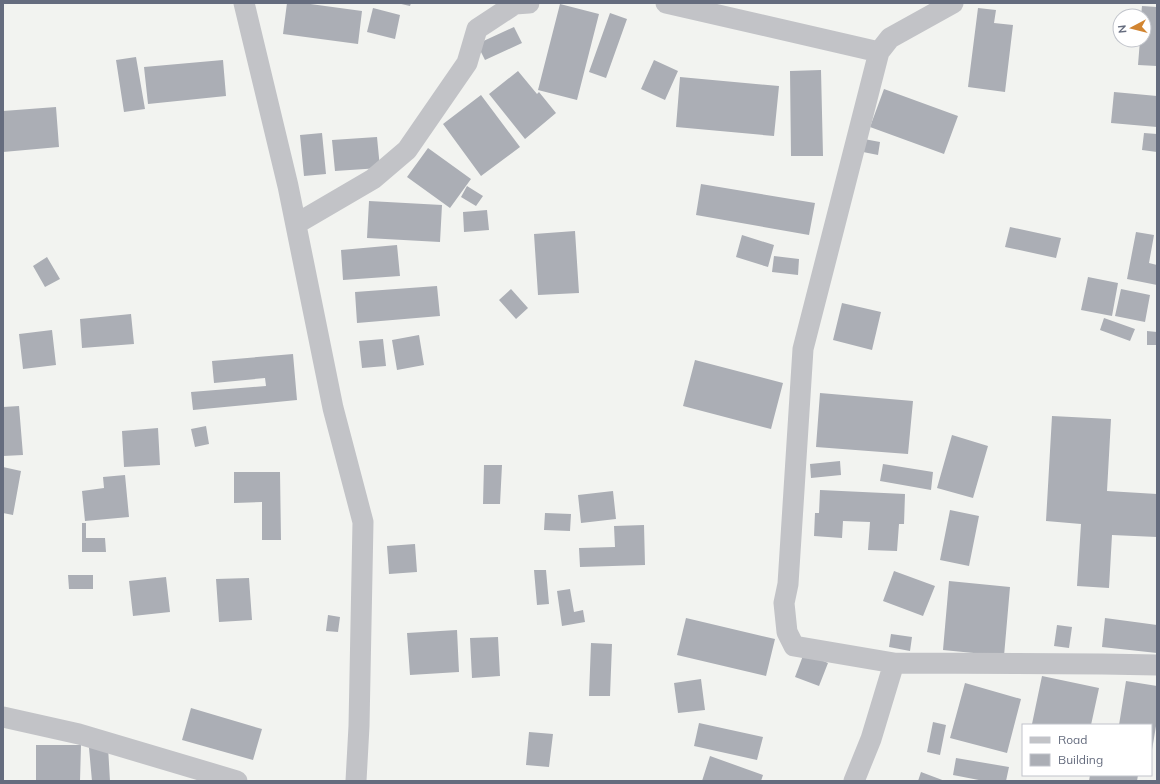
<svg xmlns="http://www.w3.org/2000/svg" width="1160" height="784" viewBox="0 0 1160 784" font-family="Mulish,sans-serif">
<style>
.building{fill:#abaeb5}
.lines{fill:none;stroke-linecap:round;stroke-linejoin:round}
.street{stroke:#c2c3c7;stroke-width:21}
</style>
<rect width="100%" height="100%" fill="#f2f3f0"/>
<path class="building" d="M287 3H303L362 11 358 44 283 34Z
M397 3H411L410 6Z
M560 4 599 14 577 100 538 90Z
M1142 6 1157 7V66L1138 65 1140 40H1144V16H1141Z
M373 8 400 15 395 39 367 32Z
M978 8 996 10 994 23 1013 25 1005 92 968 87Z
M610 13 627 19 606 78 589 72Z
M514 27 522 43 485 60 477 44Z
M136 57 145 109 124 112 116 60Z
M223 60 226 96 148 104 144 67Z
M654 60 678 71 665 100 641 89Z
M821 70 823 156H791L790 71Z
M518 71 537 94 539 92 556 113 525 139 489 94Z
M680 77 779 86 774 136 676 127Z
M884 89 958 116 944 154 870 127Z
M1114 92 1157 96V127L1111 123Z
M481 95 520 147 481 176 443 124Z
M56 107 59 147 3 152V111Z
M322 133 326 174 304 176 300 135Z
M1144 133 1157 134V152L1142 150Z
M377 137 380 168 335 171 332 140Z
M864 139 880 142 878 155 863 152Z
M428 148 471 179 450 208 407 177Z
M701 184 815 203 809 235 696 215Z
M467 186 483 196 476 206 461 197Z
M369 201 442 205 440 242 367 238Z
M487 210 489 230 464 232 463 212Z
M1010 227 1061 238 1056 258 1005 247Z
M575 231 579 293 538 295 534 234Z
M1136 232 1154 235 1149 263 1157 265V285L1127 279Z
M742 235 774 245 768 267 736 257Z
M397 245 400 276 343 280 341 250Z
M774 256 799 259 798 275 772 272Z
M47 257 60 279 45 287 33 266Z
M1088 277 1118 283 1112 316 1081 310Z
M437 286 440 316 357 323 355 292Z
M511 289 528 308 516 319 499 300Z
M1121 289 1150 295 1145 322 1115 316Z
M842 303 881 312 872 350 833 340Z
M131 314 134 344 82 348 80 319Z
M1104 318 1135 329 1130 341 1100 330Z
M52 330 56 365 23 369 19 334Z
M1147 331 1157 332V345H1147Z
M419 335 424 365 397 370 392 340Z
M383 339 386 366 362 368 359 341Z
M293 354 297 400 193 410 191 392 266 386 265 378 214 383 212 361Z
M695 360 783 383 771 429 683 406Z
M820 393 913 401 908 454 816 447Z
M19 406 23 455 3 456V407Z
M1052 416 1111 419 1107 491 1157 494V537L1112 535 1109 588 1077 586 1081 524 1046 521Z
M206 426 209 444 195 447 191 429Z
M158 428 160 465 124 467 122 431Z
M952 435 988 446 973 498 937 488Z
M840 461 841 475 811 478 810 464Z
M883 464 933 472 931 490 880 481Z
M484 465H502L500 504H483Z
M3 467 21 471 13 515 3 513Z
M234 472H280L281 540H262V502L234 503Z
M125 475 129 517 85 521 82 491 104 488 103 477Z
M820 490 905 494 904 524H899L897 551 868 550 870 522 843 521 842 538 814 536 815 513H819Z
M613 491 616 519 581 523 578 495Z
M950 510 979 516 969 566 940 560Z
M545 513 571 514 570 531 544 530Z
M82 523H86V538H105L106 552H82Z
M644 525 645 565 580 567 579 548 615 547 614 526Z
M415 544 417 572 389 574 387 546Z
M534 570H546L549 604 537 605Z
M894 571 935 586 923 616 883 601Z
M68 575H93V589H69Z
M166 577 170 612 133 616 129 581Z
M249 578 252 620 219 622 216 579Z
M949 581 1010 587 1004 656 943 650Z
M570 589 574 612 583 610 585 622 562 626 557 591Z
M328 615 340 617 338 632 326 631Z
M686 618 775 639 766 676 677 655Z
M1105 618 1157 625V653L1102 647Z
M1057 625 1072 627 1069 648 1054 646Z
M457 630 459 672 410 675 407 633Z
M891 634 912 637 910 651 889 647Z
M498 637 500 676 472 678 470 638Z
M591 643 612 644 610 696H589Z
M804 653 828 663 819 686 795 677Z
M1042 676 1099 688 1091 725H1037L1032 724Z
M701 679 705 710 678 713 674 683Z
M1126 681 1157 686V720L1152 750 1151 725H1119Z
M965 683 1021 699 1007 753 950 738Z
M191 708 262 729 253 760 182 740Z
M933 722 946 725 940 755 927 752Z
M699 723 763 737 757 760 694 746Z
M529 732 553 734 549 767 526 765Z
M36 745H81L80 781 36 780Z
M108 747 110 781H92L89 748Z
M710 756 763 775 761 781H702Z
M956 758 1009 767 1006 781H984L953 775Z
M921 772 945 781H918Z
M1090 775H1138L1137 781H1089Z"/>
<g class="lines">
<path class="street" d="M244 3 288 186 333 408 363 522 359 726 356 781
M666 3 879 52
M953 3 890 38 879 52 803 349 788 584 784 603 787 632 794 646 894 663 1102 664 1157 665
M296 224 373 179 407 150 467 63 477 29 515 4 529 3
M3 717 79 734 237 781
M854 781 871 739 894 663"/>
</g>
<rect width="1160" height="784" fill="none" stroke="#656c7e" stroke-width="8"/>
<rect x="1022" y="724" width="130" height="52" fill="#ffffff" stroke="#c1c4cb"/>
<rect x="1030" y="737" width="20" height="6" fill="#c2c3c7" stroke="#c1c4cb"/>
<text x="1058" y="744" font-size="12" fill="#656c7e">Road</text>
<rect x="1030" y="754" width="20" height="12" fill="#abaeb5" stroke="#c1c4cb"/>
<text x="1058" y="764" font-size="12" fill="#656c7e">Building</text>
<g transform="translate(1132 28) rotate(263)"><circle r="19" fill="#ffffff" stroke="#c1c4cb"/>
<path d="M0-3L7 15L0 10L-7 15Z" fill="#d28531"/>
<text y="-6" font-size="11" font-weight="bold" text-anchor="middle" fill="#656c7e">N</text>
</g>
</svg>
